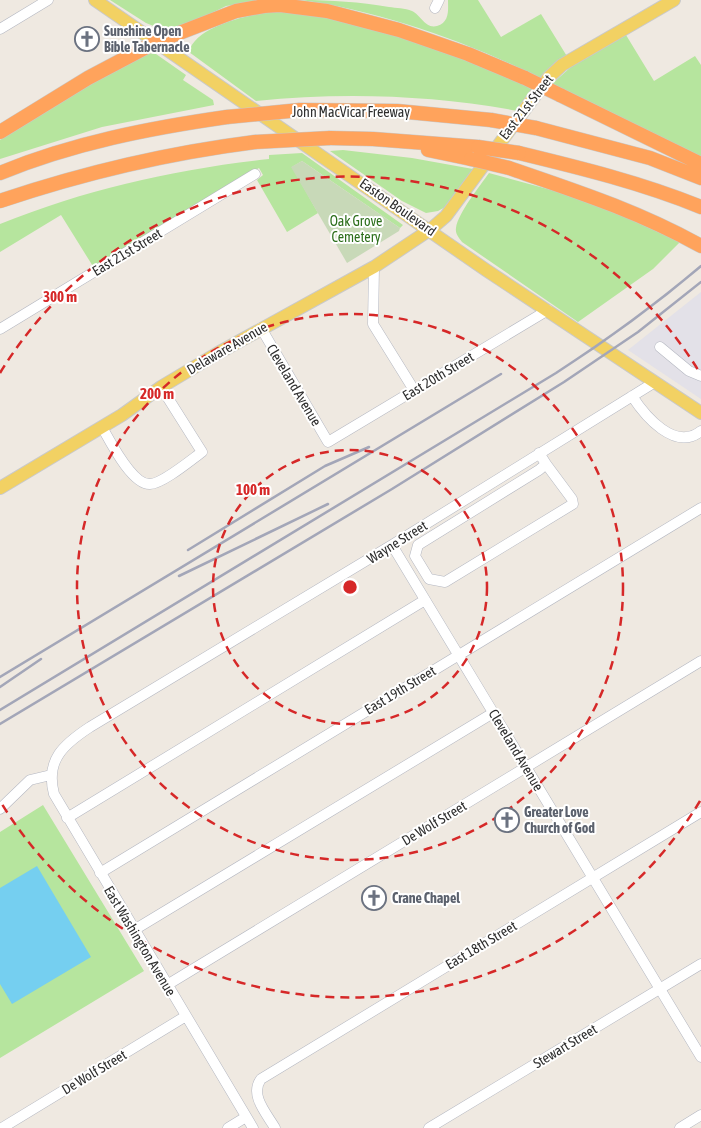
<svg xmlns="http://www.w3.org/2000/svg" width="701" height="1128" viewBox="0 0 701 1128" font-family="'Asap Condensed',sans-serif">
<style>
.industrial{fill:#e3e1e8}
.green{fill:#b6e59e}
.cemetery{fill:#c8d9b8}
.water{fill:#75cff0}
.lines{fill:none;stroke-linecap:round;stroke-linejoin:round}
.minor-casing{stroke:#b4b7c1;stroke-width:11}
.major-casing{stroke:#c9c9c9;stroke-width:14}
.highway-casing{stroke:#c9c9c9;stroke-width:15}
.minor{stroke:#fff;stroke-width:10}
.major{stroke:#f2d163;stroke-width:12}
.highway{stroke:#ffa35c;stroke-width:14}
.rail{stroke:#a3a6b8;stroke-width:2.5}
.highway-bridge-casing{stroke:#c9c9c9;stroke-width:15;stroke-linecap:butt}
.highway-bridge{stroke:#ffa35c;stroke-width:14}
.ring{fill:none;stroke:#d62828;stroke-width:2.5;stroke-dasharray:9 6}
.labels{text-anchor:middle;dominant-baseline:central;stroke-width:4;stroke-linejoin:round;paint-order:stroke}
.worship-label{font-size:14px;font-weight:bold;fill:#5b616d;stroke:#fff;text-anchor:start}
.street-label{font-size:14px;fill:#2e2e2e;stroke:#fff}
.park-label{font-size:14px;fill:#2c6e1b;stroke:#fff}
.centre{fill:#d62828;stroke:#fff;stroke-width:2.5}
.ring-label{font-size:15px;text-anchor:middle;font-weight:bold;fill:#d62828;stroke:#fff;stroke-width:4;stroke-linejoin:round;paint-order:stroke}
</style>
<rect width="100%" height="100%" fill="#efe9e1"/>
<path class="industrial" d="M701 292V399L628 350Z"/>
<path class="green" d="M110 0H263L226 6 176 31H166L146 23Z
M301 0C332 0 359 2 389 7 396 8 405 8 412 11 421 15 425 29 437 26 450 22 448 10 448 0H478L501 37 541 14 568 58 542 79C471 43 381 11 301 0Z
M279 10C368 18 452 53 533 89L518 111C432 95 343 92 256 101L189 52C196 24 255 14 279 10Z
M626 35 654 81 695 56 701 65V157L552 84 572 66Z
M146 53 156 54 186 75 183 80 213 100 214 105 102 127 0 159V140L92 83Z
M343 150 412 158 473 169 447 206 438 211 426 213 402 201 330 151Z
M302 153 403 225 400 228 302 161 292 167 318 213 287 232 257 180 263 175 259 168 94 268 61 215 0 252V224C87 189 176 169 269 159V155Z
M489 173 588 200 680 242 653 269 578 322 462 242C459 238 455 234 456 228 458 213 480 186 489 173Z
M43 805 144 971 0 1058V832Z"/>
<path class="cemetery" d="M302 161 400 228 399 231 347 263 291 167Z"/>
<path class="water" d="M37 866 91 957 12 1004 0 984V888Z"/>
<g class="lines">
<defs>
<path id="minor" d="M435 8 439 0
M0 29 48 0
M374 267 373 324 414 390
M261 328 328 442 548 310
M0 329 255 174
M660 347 689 371 701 376
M632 396C645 416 675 452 701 431
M102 427C110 441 132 485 150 484 162 484 191 460 202 452L161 387
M539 453 546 464 539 470 418 545 415 556 429 579 445 582 573 504 572 499 546 464
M392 545 701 1057
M0 809 30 780 51 775
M67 818 425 600
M100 873 701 508
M134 930 493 713
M167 985 701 661
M2 1128 186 1016
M228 1128 246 1117
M253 1128 54 794C45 760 64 744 90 727L392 545 655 382
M275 1128C267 1114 249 1095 261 1079L701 812
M429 1128 701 964
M680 1128 701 1115"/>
<path id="major" d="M95 0 486 270 701 413
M0 488 122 415 161 387 218 353 374 267 431 229 446 216 548 78 562 65 674 0"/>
<path id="highway" d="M560 95 701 164
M300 110 397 111 491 120
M536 128 650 158 701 178
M0 132 88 78 156 42 236 11 264 6 280 5 327 11 399 30 468 54 525 78
M330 138 373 139 478 147
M428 150 471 159
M519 153C581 168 642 183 701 207
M509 168C576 191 638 211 701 246
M0 173C73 143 150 128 227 117
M0 201C83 173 168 153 255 142"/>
</defs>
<use href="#minor" class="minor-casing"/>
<use href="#major" class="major-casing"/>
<use href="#highway" class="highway-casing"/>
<use href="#minor" class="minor"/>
<use href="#major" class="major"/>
<use href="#highway" class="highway"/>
<path class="rail" d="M188 550 325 466 369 447
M179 576 328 504
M0 677 501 374
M0 687 41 659
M0 710 556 373C607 340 655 305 701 266
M0 724 392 489 564 382 638 332 701 282"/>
<defs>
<path id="highway-bridge" d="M525 78 560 95
M227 117 300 110
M491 120 536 128
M255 142 330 138
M478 147 519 153
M471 159 509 168"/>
</defs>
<use href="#highway-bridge" class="highway-bridge-casing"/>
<use href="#highway-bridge" class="highway-bridge"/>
</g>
<g class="ring">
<circle cx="350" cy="587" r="137"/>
<circle cx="350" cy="587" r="273"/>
<path d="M700 801A410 410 0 0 1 0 801M0 373A410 410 0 0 1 700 373"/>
</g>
<defs>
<symbol id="church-ring" viewBox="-11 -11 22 22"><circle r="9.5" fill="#fff" stroke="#6b7280" stroke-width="1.5"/><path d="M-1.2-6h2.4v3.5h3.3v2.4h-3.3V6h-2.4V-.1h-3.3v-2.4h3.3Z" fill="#6b7280"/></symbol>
</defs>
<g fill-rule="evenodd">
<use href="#church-ring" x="73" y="25" width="28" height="28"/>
<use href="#church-ring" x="493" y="806" width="28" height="28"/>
<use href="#church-ring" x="360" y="884" width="28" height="28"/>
</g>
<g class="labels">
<g class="worship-label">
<text x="104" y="31">Sunshine Open<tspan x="104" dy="16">Bible Tabernacle</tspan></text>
<text x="524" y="812">Greater Love<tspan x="524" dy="16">Church of God</tspan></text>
<text x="392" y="898">Crane Chapel</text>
</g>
<g class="street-label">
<text transform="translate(526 107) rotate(-52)">East 21st Street</text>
<text x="351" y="112">John MacVicar Freeway</text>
<text transform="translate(398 207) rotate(35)">Easton Boulevard</text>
<text transform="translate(127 252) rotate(-31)">East 21st Street</text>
<text transform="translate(227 348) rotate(-30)">Delaware Avenue</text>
<text transform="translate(438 376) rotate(-31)">East 20th Street</text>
<text transform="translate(294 385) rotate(59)">Cleveland Avenue</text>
<text transform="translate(397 542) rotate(-32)">Wayne Street</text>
<text transform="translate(400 690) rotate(-31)">East 19th Street</text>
<text transform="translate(516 750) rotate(59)">Cleveland Avenue</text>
<text transform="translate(434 823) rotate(-31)">De Wolf Street</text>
<text transform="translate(140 941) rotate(59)">East Washington Avenue</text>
<text transform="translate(481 945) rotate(-31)">East 18th Street</text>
<text transform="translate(565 1046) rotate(-31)">Stewart Street</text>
<text transform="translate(94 1072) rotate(-31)">De Wolf Street</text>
</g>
<g class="park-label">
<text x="356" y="221">Oak Grove<tspan x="356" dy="16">Cemetery</tspan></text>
</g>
</g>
<circle cx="350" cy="587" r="8" class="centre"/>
<g class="ring-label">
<text x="60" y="302">300 m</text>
<text x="157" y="399">200 m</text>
<text x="253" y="495">100 m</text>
</g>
</svg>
